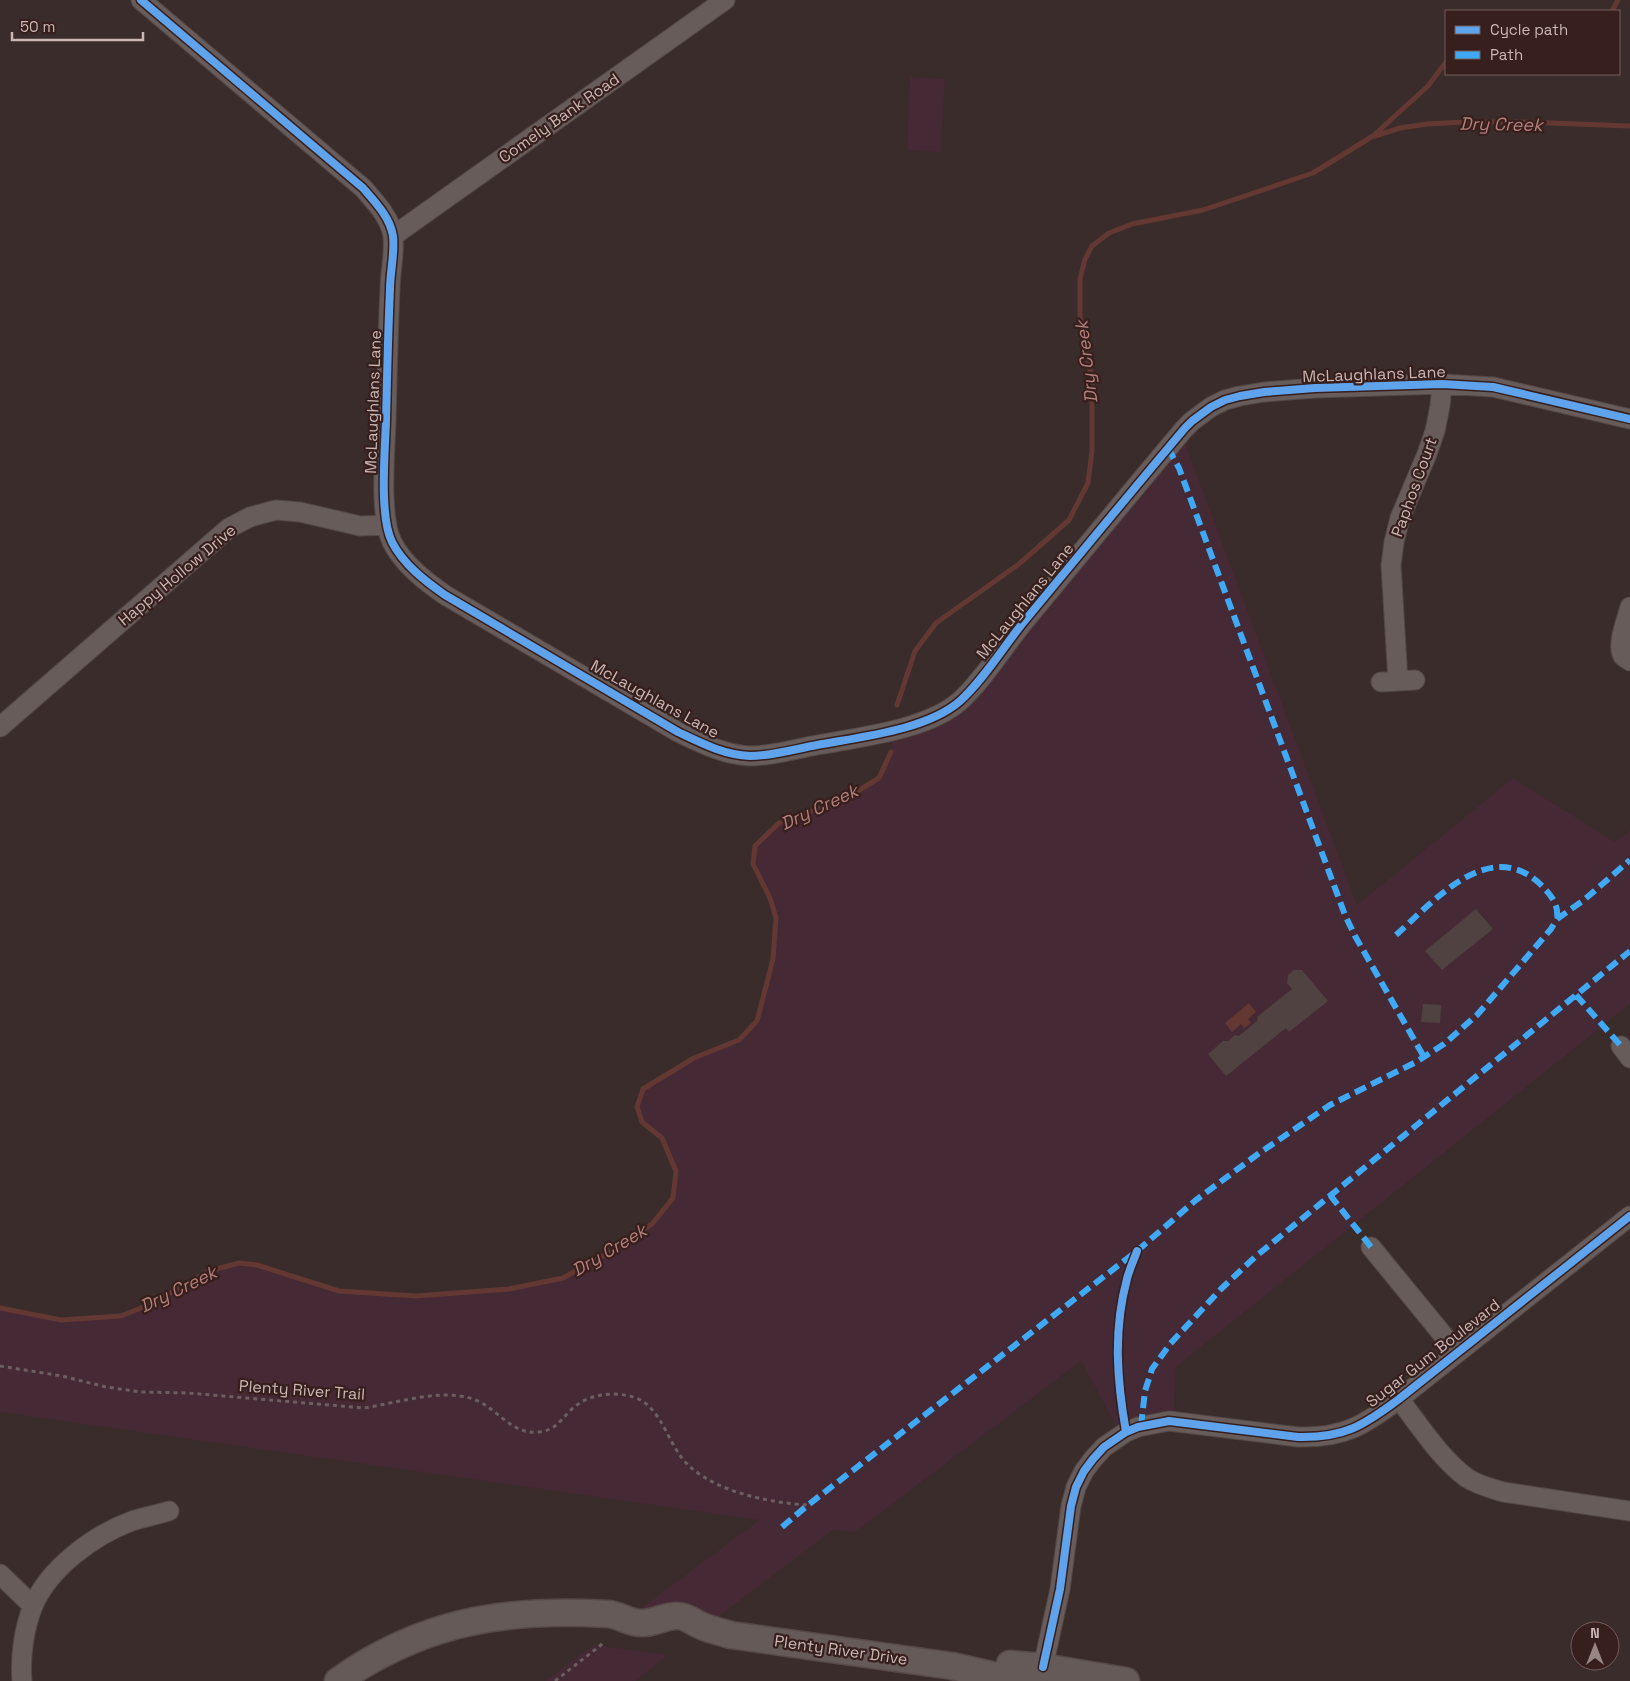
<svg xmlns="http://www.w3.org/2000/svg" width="1630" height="1681" viewBox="0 0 1630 1681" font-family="'Space Grotesk',sans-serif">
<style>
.green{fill:#452934}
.water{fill:#633833}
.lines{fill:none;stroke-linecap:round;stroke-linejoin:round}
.stream{stroke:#633833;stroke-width:5}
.building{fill:#4f4240}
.street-casing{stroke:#534846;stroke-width:21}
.secondary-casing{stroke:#574948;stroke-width:29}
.path{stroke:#6c5f5f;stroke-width:3;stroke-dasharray:4 4;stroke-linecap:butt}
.street{stroke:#685c5a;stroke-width:19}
.secondary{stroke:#665a59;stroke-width:26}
.quiet{stroke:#3fa9f5;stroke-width:6;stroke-dasharray:12 6;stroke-linecap:butt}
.cycleway-casing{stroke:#361f1c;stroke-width:11}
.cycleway{stroke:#60a3ed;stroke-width:8}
.labels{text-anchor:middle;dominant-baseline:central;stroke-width:4.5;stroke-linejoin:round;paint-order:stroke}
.street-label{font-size:16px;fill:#cbb7b4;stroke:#361f1c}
.water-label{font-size:18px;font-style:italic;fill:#b47f7a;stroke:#361f1c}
</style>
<rect width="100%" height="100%" fill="#3a2c2a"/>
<path class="green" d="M910 77 945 79 941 152 907 150Z
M1184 440 1357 905 1513 778 1615 842 1630 830V1004L1176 1367 1174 1412C1153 1412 1135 1415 1116 1425L1081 1361 855 1532 833 1530 709 1624 642 1615 640 1609 759 1520 0 1412V1308L61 1320 121 1316 151 1304 209 1271 239 1263 257 1265 339 1291 416 1296 509 1289 563 1278 610 1252 652 1224 673 1198 676 1171 662 1138 642 1122 637 1107 643 1089 694 1058 739 1040 757 1021 773 959 776 918 770 898 753 864 755 846 779 823 845 799 879 778 891 752 893 737 991 676 1161 470 1165 473 1162 465Z
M594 1645 668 1655 635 1681H545Z"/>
<path class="water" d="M1249 1003 1256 1012 1248 1019 1251 1023 1244 1028 1241 1024 1232 1032 1225 1023Z"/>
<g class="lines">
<path class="stream" d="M1612 11 1618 0
M1375 136 1400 128 1427 124 1464 122H1522L1630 126
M897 705 915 651 936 623 1019 564 1069 520 1088 483 1092 451V380L1080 317V279L1085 259 1092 246 1109 233 1132 224 1203 210 1313 173 1373 136 1428 86 1446 62
M0 1308 61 1320 121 1316 151 1304 209 1271 239 1263 257 1265 339 1291 416 1296 509 1289 563 1278 610 1252 652 1224 673 1198 676 1171 662 1138 642 1122 637 1107 643 1089 694 1058 739 1040 757 1021 773 959 776 918 770 898 753 864 755 846 779 823 845 799 879 778 891 752"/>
</g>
<path class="building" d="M1476 909 1493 929 1442 970 1425 951Z
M1294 970H1302L1328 1001 1289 1032 1286 1028 1226 1076 1208 1054 1223 1041H1228L1235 1035 1239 1036 1257 1021 1258 1016 1292 989 1287 983 1288 975Z
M1423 1004 1441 1005 1440 1023 1421 1022Z"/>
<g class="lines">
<defs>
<path id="street" d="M141 0 363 188C375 202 390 217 393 236 395 253 390 272 390 289 388 333 387 377 386 421 385 451 379 516 392 542 403 564 425 581 445 595L678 732C701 743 724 755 750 756 772 756 795 749 817 745 860 737 927 730 960 701 983 680 1003 648 1022 624 1076 559 1130 493 1185 428L1192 421 1211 407 1225 400 1240 396 1264 392 1315 388 1442 384 1493 387 1630 419
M393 236 725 0
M1630 607C1627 619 1616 645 1623 656 1625 658 1628 659 1630 661
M1398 681 1391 565 1394 542 1400 518 1427 454 1435 431 1440 406 1442 384
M1381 682 1415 680
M0 727 229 528 250 517 276 510 300 512 360 526 387 525
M1621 1046 1630 1058
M1371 1247 1457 1352
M1399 1399C1420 1426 1440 1458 1467 1478 1478 1485 1490 1488 1503 1492L1630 1511
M0 1574 33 1606
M1043 1667 1060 1589 1071 1506 1076 1487 1084 1471 1093 1459 1104 1447 1126 1432 1138 1427 1169 1421 1298 1437C1344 1438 1363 1426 1399 1399L1630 1216
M22 1681C20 1657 24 1628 33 1606 49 1568 94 1535 132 1521 144 1517 156 1515 169 1511"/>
<path id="secondary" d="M1010 1664 1043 1667 1126 1681
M338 1681C423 1621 506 1608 608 1614 620 1615 629 1623 641 1623 653 1624 665 1615 678 1616 687 1616 694 1623 702 1626 711 1630 721 1632 731 1635L952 1666 991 1675 1033 1681"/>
</defs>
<use href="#street" class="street-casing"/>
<use href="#secondary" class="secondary-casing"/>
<path class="path" d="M0 1366 62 1376 106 1387 141 1392 188 1393 364 1408C397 1403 441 1388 473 1399 497 1407 510 1435 539 1432 555 1430 559 1422 569 1412 585 1394 614 1390 636 1398 658 1406 666 1435 679 1454 703 1490 768 1503 808 1505
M555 1681 601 1645 604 1641"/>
<use href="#street" class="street"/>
<use href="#secondary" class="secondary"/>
<path class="quiet" d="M1168 448 1179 468 1345 915 1355 936 1424 1057
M1396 935C1433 902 1488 837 1539 883 1550 894 1559 903 1557 919
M1576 995 1621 1046
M1330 1195 1371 1247
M1141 1426 1145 1391 1152 1369 1170 1344 1221 1289 1255 1257 1630 951
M782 1527 808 1505 1137 1251 1196 1200 1258 1154 1330 1105 1416 1062 1444 1044 1477 1015 1551 929 1557 919 1584 900 1630 860"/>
<defs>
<path id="cycleway" d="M141 0 363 188C375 202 390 217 393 236 395 253 390 272 390 289 388 333 387 377 386 421 385 451 379 516 392 542 403 564 425 581 445 595L678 732C701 743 724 755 750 756 772 756 795 749 817 745 860 737 927 730 960 701 983 680 1003 648 1022 624 1076 559 1130 493 1185 428L1192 421 1211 407 1225 400 1240 396 1264 392 1315 388 1442 384 1493 387 1630 419
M1126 1432C1117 1381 1113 1330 1127 1279 1129 1270 1134 1260 1137 1251
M1043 1667 1060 1589 1071 1506 1076 1487 1084 1471 1093 1459 1104 1447 1126 1432 1138 1427 1169 1421 1298 1437C1344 1438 1363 1426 1399 1399L1630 1216"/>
</defs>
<use href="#cycleway" class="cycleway-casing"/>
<use href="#cycleway" class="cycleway"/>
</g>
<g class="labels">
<g class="street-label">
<text transform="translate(559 118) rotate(-35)">Comely Bank Road</text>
<text transform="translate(1374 374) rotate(-2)">McLaughlans Lane</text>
<text transform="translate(373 402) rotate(-88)">McLaughlans Lane</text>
<text transform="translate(1414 487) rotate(-70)">Paphos Court</text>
<text transform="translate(177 575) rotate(-40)">Happy Hollow Drive</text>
<text transform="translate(1025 601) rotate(-51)">McLaughlans Lane</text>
<text transform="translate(655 699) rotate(29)">McLaughlans Lane</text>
<text transform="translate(1433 1353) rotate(-38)">Sugar Gum Boulevard</text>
<text transform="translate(302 1390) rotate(4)">Plenty River Trail</text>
<text transform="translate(841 1650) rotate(8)">Plenty River Drive</text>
</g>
<g class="water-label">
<text transform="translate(1501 124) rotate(1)">Dry Creek</text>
<text transform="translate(1086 362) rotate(-97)">Dry Creek</text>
<text transform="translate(819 807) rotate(-25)">Dry Creek</text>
<text transform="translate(609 1250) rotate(-31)">Dry Creek</text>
<text transform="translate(178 1289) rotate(-26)">Dry Creek</text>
</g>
</g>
<rect x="1445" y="10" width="175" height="65" fill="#361f1c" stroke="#725c59"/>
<rect x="1455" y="26" width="25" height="8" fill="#60a3ed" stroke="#725c59"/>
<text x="1490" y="35" font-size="15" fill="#cbb7b4">Cycle path</text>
<rect x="1455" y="51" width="25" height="8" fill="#3fa9f5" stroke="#725c59"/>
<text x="1490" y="60" font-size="15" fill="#cbb7b4">Path</text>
<g transform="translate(1595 1646)"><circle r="24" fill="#361f1c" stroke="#725c59"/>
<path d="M0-4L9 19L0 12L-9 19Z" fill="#988684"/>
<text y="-8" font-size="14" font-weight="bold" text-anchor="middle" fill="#cbb7b4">N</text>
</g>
<path d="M12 32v8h131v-8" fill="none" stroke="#cbb7b4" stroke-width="2.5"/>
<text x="20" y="32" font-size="15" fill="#cbb7b4" stroke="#361f1c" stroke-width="4" paint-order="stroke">50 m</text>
</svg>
